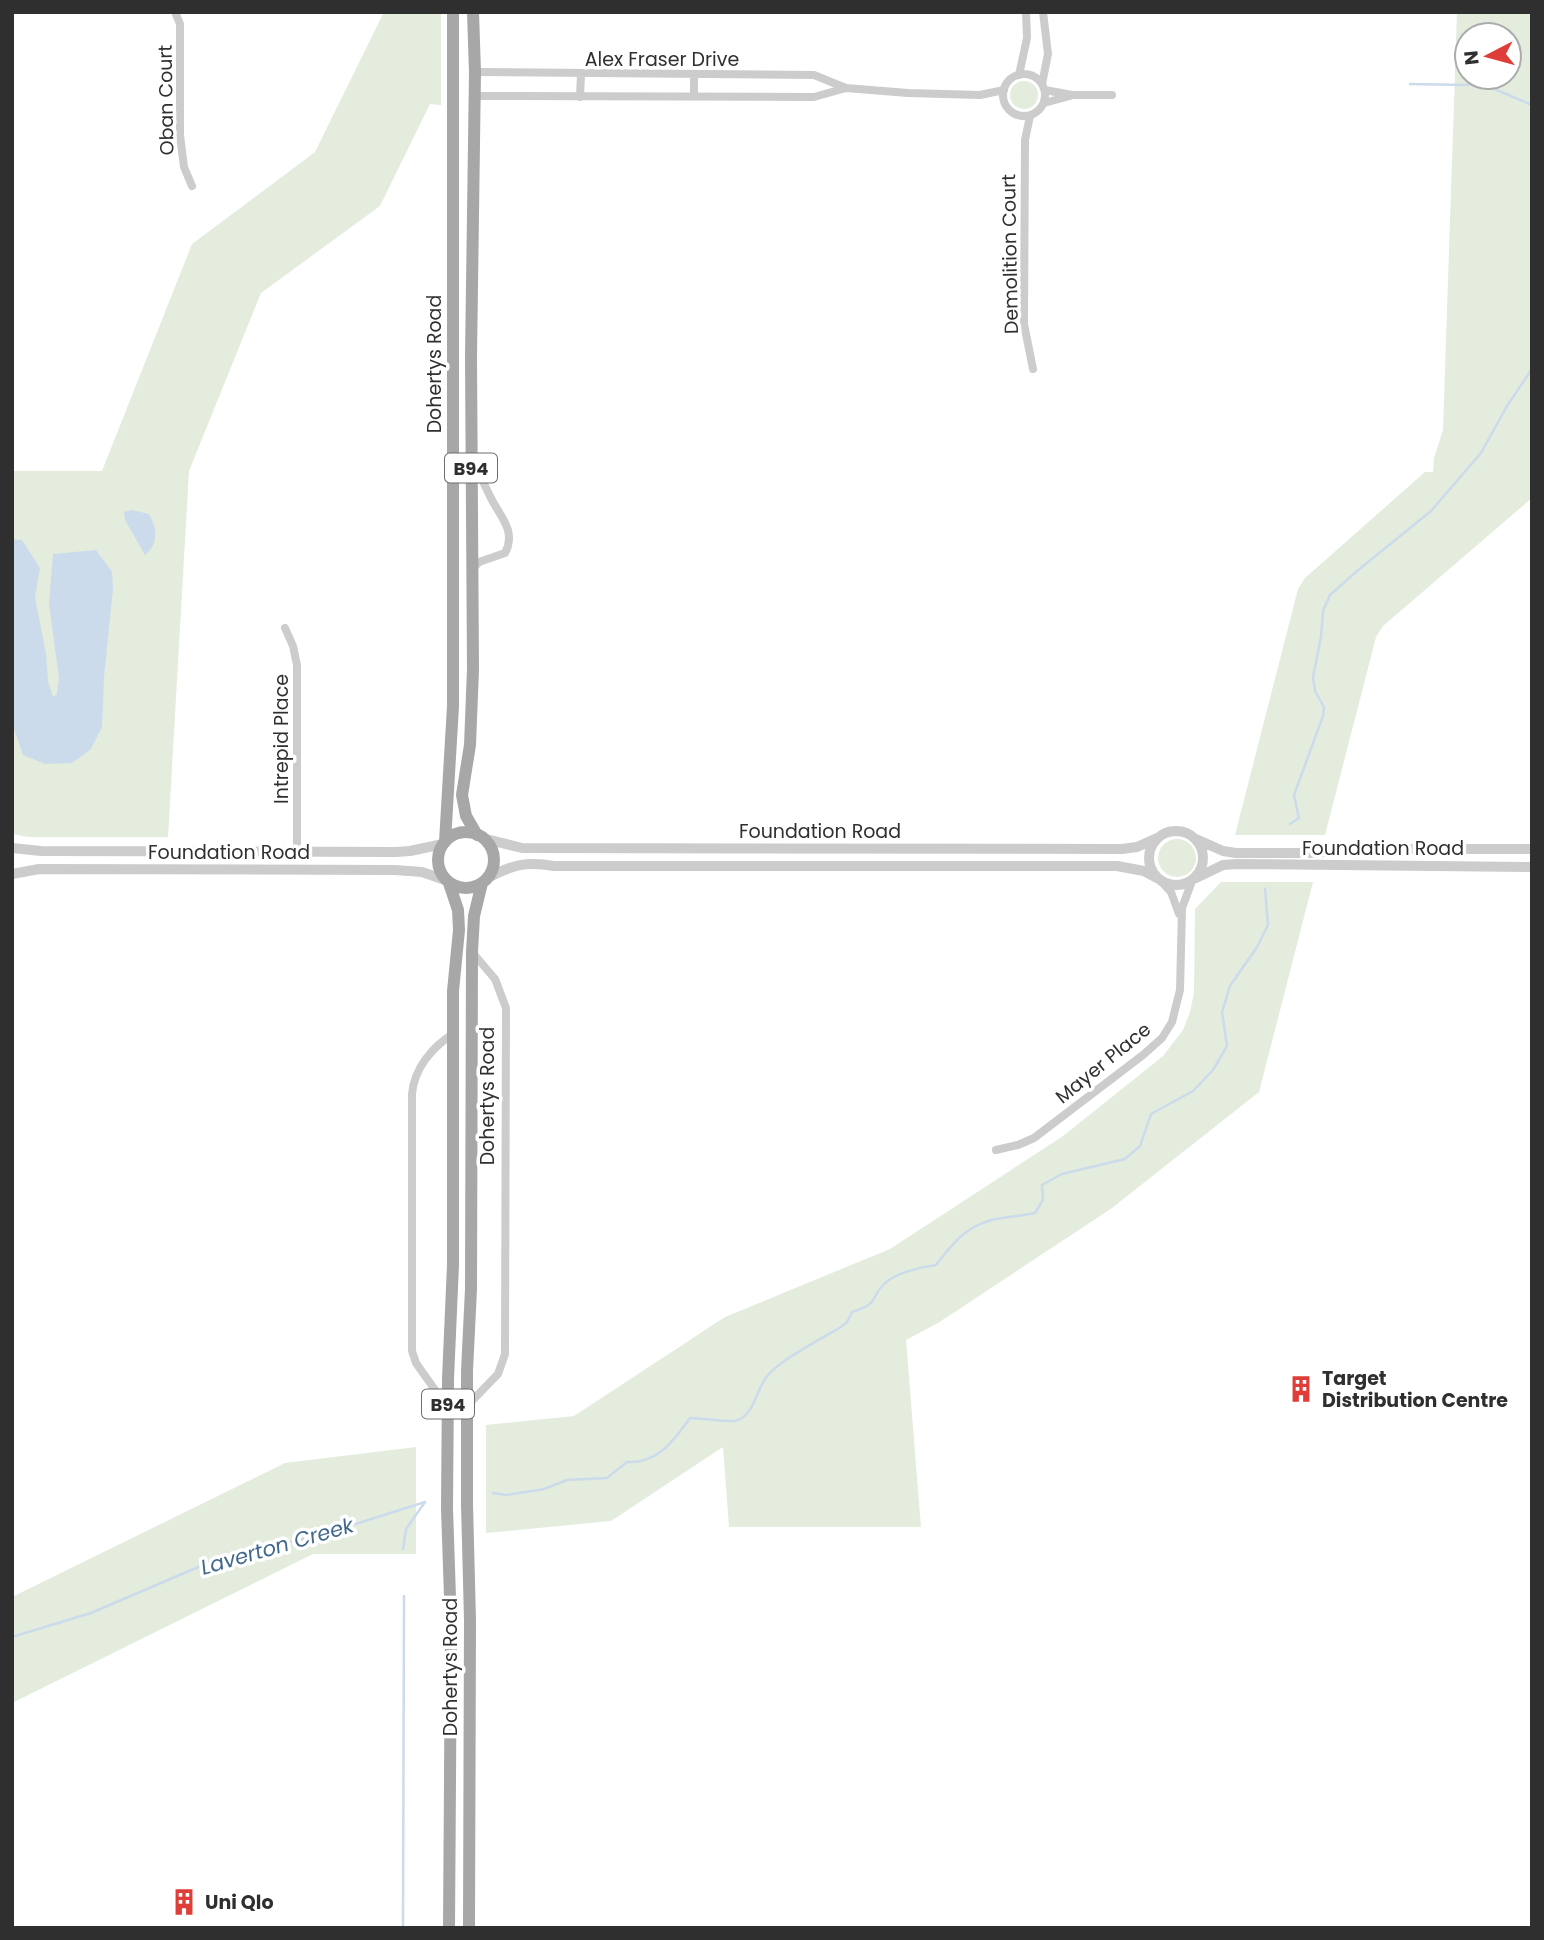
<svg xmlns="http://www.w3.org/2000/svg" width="1544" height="1940" viewBox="0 0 1544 1940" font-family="Poppins,sans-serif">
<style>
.green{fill:#e4ecde;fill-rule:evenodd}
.water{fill:#cbdbeb}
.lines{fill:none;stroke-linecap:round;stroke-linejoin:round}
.stream{stroke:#cbdbeb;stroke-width:2.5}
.minor{stroke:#ccc;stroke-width:8}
.tertiary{stroke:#ccc;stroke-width:10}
.primary{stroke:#a7a7a7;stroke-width:12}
.labels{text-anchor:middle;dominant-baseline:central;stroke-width:7;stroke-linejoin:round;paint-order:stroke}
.shield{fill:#fff;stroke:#6d6d6d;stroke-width:2}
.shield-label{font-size:18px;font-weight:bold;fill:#2f2f2f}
.street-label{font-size:19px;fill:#2f2f2f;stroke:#fff}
.poi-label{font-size:19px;font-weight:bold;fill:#2f2f2f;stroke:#fff;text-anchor:start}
.water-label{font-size:21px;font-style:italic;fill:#40688f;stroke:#fff}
</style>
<rect width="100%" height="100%" fill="#fff"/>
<path class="green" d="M384 12H441V105L430 104 380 206 261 293 189 471 168 837H28L12 834V471H102L192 244 315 152Z
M1457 12H1532V498L1383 626 1376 637 1325 835H1235L1298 589 1305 578 1425 472H1433L1434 458 1443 430ZM1509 35V77H1467V35Z
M1010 95a14 14 0 1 1 28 0a14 14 0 1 1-28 0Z
M1158 858a19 19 0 1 1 38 0a19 19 0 1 1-38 0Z
M1221 882H1313L1259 1092 1112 1208 938 1323 906 1340 921 1527H729L723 1447 611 1521 486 1533V1425L574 1416 725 1317 890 1249 1063 1136 1163 1056 1183 1030 1190 1012 1194 993 1195 909Z
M416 1447V1554H313L12 1703V1597L285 1463Z"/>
<path class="water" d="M132 510 149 514C157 528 159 544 145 555L125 520 124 512Z
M12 539 22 540 40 568 35 597 46 654 48 681 53 697 57 694 59 678 49 604 53 554 96 550 112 572 113 589 104 677 102 727 91 749 72 763 45 764 23 755 14 729Z"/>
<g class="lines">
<path class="stream" d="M1410 84 1467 85 1480 83 1532 105
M1290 824 1299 818 1294 795 1323 716 1324 707 1315 691 1313 677 1321 637 1323 611 1330 595 1357 571 1431 511 1481 453 1507 406 1532 369
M493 1493 507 1495 544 1489 567 1480 607 1478 627 1462C658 1464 674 1440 690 1418 702 1418 725 1422 734 1421 753 1418 756 1392 765 1379 777 1361 821 1339 841 1327L847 1322 852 1312C880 1303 868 1301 884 1284 895 1273 921 1267 936 1265 954 1241 970 1222 1002 1218 1013 1216 1023 1216 1035 1213L1043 1200 1042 1185 1062 1174 1125 1159 1140 1146 1151 1114 1193 1091 1213 1070 1227 1046 1222 1012 1230 986 1257 947 1268 925 1265 889
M403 1549 406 1529 425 1502
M12 1637 91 1613 210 1562 327 1533 425 1502
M403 1928 404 1596"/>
<path class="minor" d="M175 12 180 24V135L184 167 192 186
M475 72 814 75 846 88 908 93 980 95 1004 90
M1003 95a21 21 0 1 1 42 0a21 21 0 1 1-42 0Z
M1019 75 1027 38 1026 12
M1042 84 1048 54 1043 12
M1045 90 1072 95H1112
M474 96 814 97 846 88
M694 96V74
M580 97 581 74
M1044 103 1070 96
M1030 116 1025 140 1024 324 1033 369
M473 569 479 562 505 553C516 533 502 518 493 502 486 489 480 475 475 461
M285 628 293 646 297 665V852
M1160 880 1171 892 1179 914
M996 1150 1018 1145 1034 1138 1143 1055 1162 1038 1172 1022 1180 990 1182 908 1192 881
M467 1406 498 1374 505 1354 506 1008 495 979 472 952
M447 1407 416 1363 412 1351V1094C414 1069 432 1047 453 1034"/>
<path class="tertiary" d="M1149 858a27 27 0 1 1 54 0a27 27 0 1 1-54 0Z
M482 838 522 848 1122 849 1137 847 1157 838
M1196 839 1223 851 1236 853H1309L1380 849H1532
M12 848 41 851 396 852 410 851 443 844
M12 874 39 869 395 870 422 872 445 880
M1196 878 1223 865 1236 864 1532 867
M486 879C511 865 526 861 554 866H1117L1144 871 1157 878"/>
<path class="primary" d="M473 12 475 72 471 357 473 669 470 745 462 795 466 816 477 835
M438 860a28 28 0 1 1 56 0a28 28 0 1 1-56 0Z
M445 842 453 706V12
M449 883 458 910 459 930 453 991V1265L448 1379 447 1508 451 1627 449 1928
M469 1928 470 1620 467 1504V1371L471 1289 472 952 474 916 482 883"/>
</g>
<defs>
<symbol id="building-bare" viewBox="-9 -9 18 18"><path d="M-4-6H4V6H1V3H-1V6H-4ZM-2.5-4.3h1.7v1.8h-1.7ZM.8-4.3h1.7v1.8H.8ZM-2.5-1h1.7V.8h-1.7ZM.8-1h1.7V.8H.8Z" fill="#df3d38" stroke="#fff" stroke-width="2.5" paint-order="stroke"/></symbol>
</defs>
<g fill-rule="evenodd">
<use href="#building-bare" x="1282" y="1370" width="38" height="38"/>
<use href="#building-bare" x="165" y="1883" width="38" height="38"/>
</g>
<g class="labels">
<g class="shield">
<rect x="445" y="453.5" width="52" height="29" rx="5"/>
<rect x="422" y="1389.5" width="52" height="29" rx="5"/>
</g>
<g class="shield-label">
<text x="471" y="468">B94</text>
<text x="448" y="1404">B94</text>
</g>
<g class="street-label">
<text x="662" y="59">Alex Fraser Drive</text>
<text transform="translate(166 100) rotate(-91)">Oban Court</text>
<text transform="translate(1010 254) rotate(-91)">Demolition Court</text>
<text transform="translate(434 364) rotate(-90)">Dohertys Road</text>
<text transform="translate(281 739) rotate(-90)">Intrepid Place</text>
<text x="820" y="831">Foundation Road</text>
<text x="1383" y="848">Foundation Road</text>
<text x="229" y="852">Foundation Road</text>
<text transform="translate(1103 1063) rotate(-39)">Mayer Place</text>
<text transform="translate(487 1096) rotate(-90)">Dohertys Road</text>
<text transform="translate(450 1667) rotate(-90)">Dohertys Road</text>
</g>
<g class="poi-label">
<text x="1322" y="1378">Target<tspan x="1322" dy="22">Distribution Centre</tspan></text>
<text x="205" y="1902">Uni Qlo</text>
</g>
<g class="water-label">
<text transform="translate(277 1546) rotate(-16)">Laverton Creek</text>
</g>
</g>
<rect width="1544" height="1940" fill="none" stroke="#2f2f2f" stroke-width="28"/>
<g transform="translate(1488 56) rotate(264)"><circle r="33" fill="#ffffff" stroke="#acacac" stroke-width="2"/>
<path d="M0-5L12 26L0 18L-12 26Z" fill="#df3d38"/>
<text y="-10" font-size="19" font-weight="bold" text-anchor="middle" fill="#2f2f2f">N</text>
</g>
</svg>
